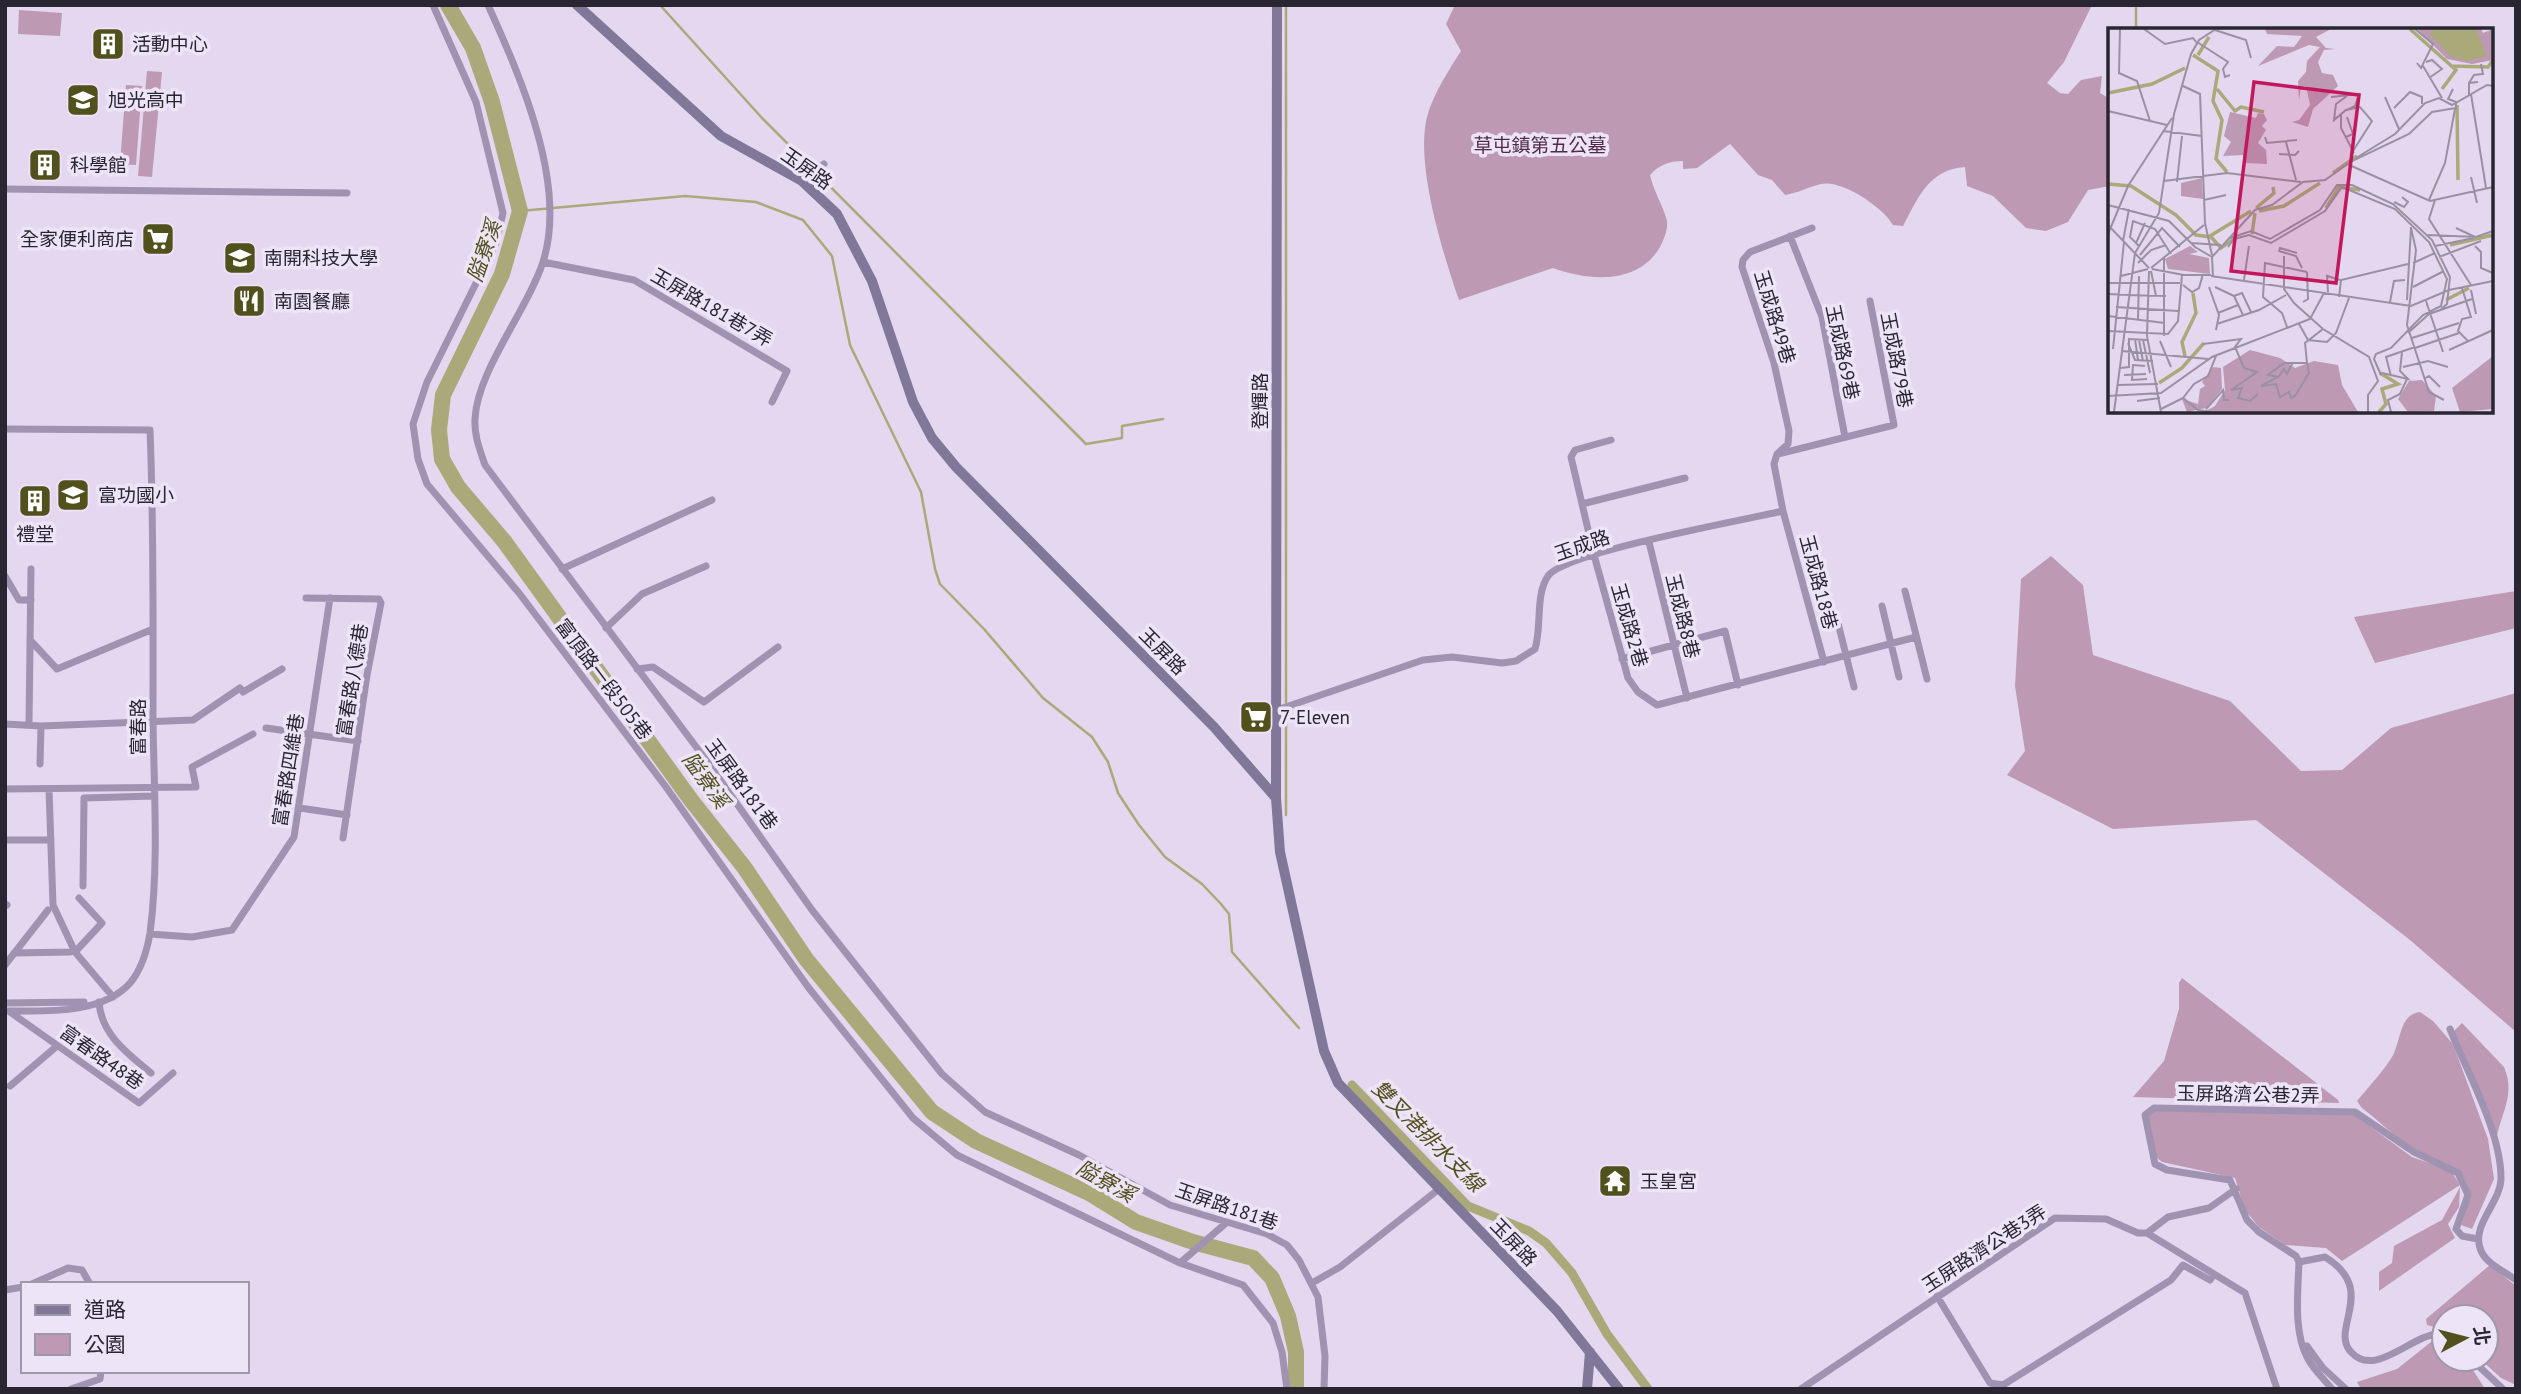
<svg xmlns="http://www.w3.org/2000/svg" width="2521" height="1394" viewBox="0 0 2521 1394" font-family="'PT Sans','Noto Sans TC',sans-serif">
<style>
.green{fill:#bd99b3}
.lines{fill:none;stroke-linecap:round;stroke-linejoin:round}
.stream{stroke:#aaa979;stroke-width:2.5}
.canal{stroke:#aaa979;stroke-width:9}
.river{stroke:#aaa979;stroke-width:16}
.street{stroke:#9f93b1;stroke-width:7}
.secondary{stroke:#817799;stroke-width:10}
.labels{text-anchor:middle;dominant-baseline:central;stroke-width:7;stroke-linejoin:round;paint-order:stroke}
.poi-label{font-size:19px;fill:#292632;stroke:#ede4f7;text-anchor:start}
.park-label{font-size:19px;fill:#4f2b44;stroke:#ede4f7}
.street-label{font-size:19px;fill:#292632;stroke:#ede4f7}
.water-label{font-size:21px;font-style:italic;fill:#51511e;stroke:#ede4f7}
.inset-river{fill:none;stroke:#aaa979;stroke-width:3.5}
.inset-road{fill:none;stroke:#9991a3;stroke-width:2}
.view{fill:#c2185b;fill-opacity:0.15;stroke:#c2185b;stroke-width:3.5}
.inset-edge{fill:none;stroke:#292632;stroke-width:3.5}
</style>
<rect width="100%" height="100%" fill="#e3d8ef"/>
<path class="green" d="M1455 5H2092L2064 62 2047 83 2060 93 2068 94 2081 80 2102 76 2100 93 2110 99V186L2088 190 2068 222 2046 231 2026 228 1993 196 1967 186 1965 167C1929 169 1918 198 1903 226L1893 225C1883 207 1841 179 1821 184 1808 187 1798 193 1785 195L1772 180 1758 175 1730 144 1697 168 1683 169V161C1669 161 1659 165 1650 175 1653 190 1665 210 1667 221 1668 230 1664 239 1660 247 1638 285 1589 281 1553 268L1459 300C1443 254 1415 164 1427 117 1433 94 1449 70 1461 51L1446 24Z
M19 10 62 13 60 36 18 34Z
M147 71 162 72 152 177 138 176Z
M126 85 142 86 136 165 120 164Z
M2051 556 2083 585 2093 655 2230 701 2301 771 2342 770 2391 728 2516 693V1032L2410 940 2256 820 2113 829 2007 775 2025 751 2015 686 2021 579Z
M2516 591V628L2375 663 2354 617Z
M2182 978 2338 1100 2339 1103 2133 1097 2164 1061 2179 1009V983Z
M2420 1012 2433 1021 2453 1044 2488 1139 2494 1179 2472 1229 2461 1225C2482 1168 2454 1171 2414 1148 2396 1138 2379 1121 2362 1108L2357 1101C2369 1086 2383 1072 2392 1057 2401 1042 2399 1014 2420 1012Z
M2462 1023 2504 1067C2516 1095 2501 1112 2496 1140L2454 1031Z
M2152 1110 2353 1114 2412 1157 2451 1171 2460 1185 2342 1261 2326 1248 2285 1245 2259 1227 2245 1210 2235 1178 2162 1162 2156 1157 2147 1118Z
M2460 1187 2459 1207 2448 1224 2455 1238 2379 1291V1272L2392 1263 2394 1246 2442 1220Z
M2490 1265 2516 1286V1385L2501 1378 2480 1359H2486V1317H2444V1330L2427 1325 2426 1319Z
M2431 1342 2444 1346V1359H2461L2473 1370 2485 1389H2361L2357 1382 2397 1369Z"/>
<g class="lines">
<path class="stream" d="M660 5 762 118 1086 444 1122 438V426L1163 419
M2136 30V5
M520 211 685 196 756 202 803 220 832 256 850 345 921 492 935 569 940 584 984 629 1043 698 1092 737 1108 762 1118 793 1139 825 1165 857 1202 884 1221 904 1229 914 1232 952 1299 1028
M1286 815V5"/>
<path class="canal" d="M1352 1085 1468 1206 1529 1231 1546 1243 1572 1273 1607 1334 1648 1389"/>
<path class="river" d="M448 5 473 48 492 102 520 211 502 274 443 395 439 430 442 459 458 487 504 541 691 800 744 867 806 959 932 1112 976 1141 1089 1193 1136 1222 1193 1242 1253 1258 1272 1278 1288 1316 1296 1352V1389"/>
<path class="street" d="M433 5 476 102 503 213 496 243 427 382 413 424 418 459 427 484 519 593 666 787 808 987 913 1118 957 1155 1180 1263 1243 1285 1273 1323 1282 1352 1287 1389
M488 5C520 76 568 184 543 262 528 309 477 371 475 419 474 436 480 450 485 465L706 760 812 910 942 1074 985 1112 1079 1155 1170 1205 1267 1234 1287 1245 1299 1260 1318 1297 1325 1356 1324 1389
M802 181 824 164
M5 189 347 193
M1812 228 1750 252 1743 260 1742 267 1774 363 1789 431 1788 444 1777 454 1774 464 1783 511 1824 662
M1790 236 1822 317 1845 437
M543 262 634 280 787 371 772 402
M5 429 150 430C154 527 153 624 153 721 154 791 159 864 150 933 147 951 142 968 131 982 103 1015 44 1011 5 1011
M1611 440 1575 450 1571 457 1594 555 1628 678 1638 692 1657 705 1916 637
M1778 454 1894 425 1870 301
M1582 504 1685 478
M1649 542 1687 698
M562 569 712 500
M5 576 19 600H31
M1905 591 1927 679
M306 598 379 599 381 603 367 675 343 838
M1882 606 1899 677
M1836 615 1854 687
M606 628 642 594 706 566
M30 640 57 669 153 629
M1622 659 1725 631 1738 685
M637 669 653 667 704 702 778 647
M1277 710 1423 660 1452 657 1502 663 1516 661 1535 649C1542 627 1535 595 1548 576 1565 552 1745 520 1783 511
M29 723 31 569
M5 724 41 726 193 720 240 688 243 692 282 669
M266 728 358 741
M40 764 41 726
M5 789 196 787 192 767 253 734
M49 789 53 905 75 952 113 997
M300 808 347 815
M5 840H51
M83 886 84 798 154 796
M5 904 7 905
M150 934 192 937 232 930 294 837 330 598
M75 952 102 923 79 898
M14 953 70 952
M5 965 48 910
M99 1002C101 1034 127 1053 151 1073
M5 1003 84 1002
M10 1012 139 1103 173 1073
M2450 1029C2467 1072 2501 1132 2501 1178 2501 1202 2472 1224 2480 1248 2484 1263 2504 1271 2516 1280
M10 1086 57 1046
M2147 1233 2245 1293 2277 1389
M2299 1262 2325 1257C2379 1290 2329 1329 2351 1352 2375 1379 2412 1334 2439 1334L2444 1338
M1180 1263 1226 1223
M1312 1283 1340 1267 1439 1189
M32 1284 68 1268 82 1270 90 1284
M5 1290 23 1287
M1937 1296 1990 1383 2003 1385 2171 1280 2183 1265 2210 1280 2214 1274
M2307 1346 2323 1368 2346 1389
M2471 1359 2503 1389
M71 1389 100 1379 101 1371
M1801 1389 2055 1218 2106 1219 2138 1233H2147L2168 1217 2209 1208 2236 1189
M2332 1389C2324 1379 2314 1370 2308 1359 2293 1332 2298 1292 2299 1262L2296 1256 2259 1232 2247 1220 2230 1180 2167 1170 2155 1164 2145 1115 2154 1108 2355 1112 2414 1152 2458 1173 2468 1195 2456 1229 2462 1236 2478 1239"/>
<path class="secondary" d="M577 5 721 136 802 181 837 214 872 281 913 402 932 438 956 467 1214 727 1276 798 1280 852 1324 1051 1338 1083 1557 1311 1619 1389
M1276 798 1277 5
M1587 1389 1590 1352"/>
</g>
<defs>
<symbol id="building-square" viewBox="-11 -11 22 22"><rect x="-9" y="-9" width="18" height="18" rx="4" fill="#51511e" stroke="#ede4f7"/><path d="M-4-6H4V6H1V3H-1V6H-4ZM-2.5-4.3h1.7v1.8h-1.7ZM.8-4.3h1.7v1.8H.8ZM-2.5-1h1.7V.8h-1.7ZM.8-1h1.7V.8H.8Z" fill="#fff"/></symbol>
<symbol id="school-square" viewBox="-11 -11 22 22"><rect x="-9" y="-9" width="18" height="18" rx="4" fill="#51511e" stroke="#ede4f7"/><path d="M0-5L7-2L0 1L-7-2ZM-4 1L0 2.5L4 1V4Q0 6-4 4Z" fill="#fff"/></symbol>
<symbol id="supermarket-square" viewBox="-11 -11 22 22"><rect x="-9" y="-9" width="18" height="18" rx="4" fill="#51511e" stroke="#ede4f7"/><path d="M-6-5.5h2.5l.6 2H6L4.5 2H-2.5L-4.4-4H-6ZM-1.5 3.2a1.3 1.3 0 1 0 .1 0ZM3 3.2a1.3 1.3 0 1 0 .1 0Z" fill="#fff"/></symbol>
<symbol id="university-square" viewBox="-11 -11 22 22"><rect x="-9" y="-9" width="18" height="18" rx="4" fill="#51511e" stroke="#ede4f7"/><path d="M0-5L7-2L0 1L-7-2ZM-4 1L0 2.5L4 1V4Q0 6-4 4Z" fill="#fff"/></symbol>
<symbol id="restaurant-square" viewBox="-11 -11 22 22"><rect x="-9" y="-9" width="18" height="18" rx="4" fill="#51511e" stroke="#ede4f7"/><path d="M-5-6h1v4h1v-4h1v4h1v-4h1v5L-1.5 .5V6h-2V.5L-5-1ZM5-6V6H3V1.5H1.5Q1.5-4 5-6Z" fill="#fff"/></symbol>
<symbol id="temple-square" viewBox="-11 -11 22 22"><rect x="-9" y="-9" width="18" height="18" rx="4" fill="#51511e" stroke="#ede4f7"/><path d="M0-6L5-2H3V0L6.5 2.5H4V6H1.5V3h-3V6H-4V2.5H-6.5L-3 0V-2H-5Z" fill="#fff"/></symbol>
</defs>
<g fill-rule="evenodd">
<use href="#building-square" x="89" y="25" width="38" height="38"/>
<use href="#school-square" x="64" y="81" width="38" height="38"/>
<use href="#building-square" x="26" y="146" width="38" height="38"/>
<use href="#supermarket-square" x="139" y="220" width="38" height="38"/>
<use href="#university-square" x="221" y="239" width="38" height="38"/>
<use href="#restaurant-square" x="230" y="282" width="38" height="38"/>
<use href="#school-square" x="54" y="476" width="38" height="38"/>
<use href="#building-square" x="16" y="482" width="38" height="38"/>
<use href="#supermarket-square" x="1237" y="698" width="38" height="38"/>
<use href="#temple-square" x="1596" y="1162" width="38" height="38"/>
</g>
<g class="labels">
<g class="poi-label">
<text x="132" y="44">活動中心</text>
<text x="108" y="100">旭光高中</text>
<text x="70" y="165">科學館</text>
<text x="134" y="239" text-anchor="end">全家便利商店</text>
<text x="264" y="258">南開科技大學</text>
<text x="274" y="301">南園餐廳</text>
<text x="98" y="495">富功國小</text>
<text x="35" y="534" text-anchor="middle">禮堂</text>
<text x="1280" y="717">7-Eleven</text>
<text x="1640" y="1181">玉皇宮</text>
</g>
<g class="park-label">
<text x="1540" y="145">草屯鎮第五公墓</text>
</g>
<g class="street-label">
<text transform="translate(807 168) rotate(35)">玉屏路</text>
<text transform="translate(712 307) rotate(30)">玉屏路181巷7弄</text>
<text transform="translate(1775 317) rotate(73)">玉成路49巷</text>
<text transform="translate(1843 352) rotate(78)">玉成路69巷</text>
<text transform="translate(1897 360) rotate(79)">玉成路79巷</text>
<text transform="translate(1260 401) rotate(-90)">登輝路</text>
<text transform="translate(1582 545) rotate(-19)">玉成路</text>
<text transform="translate(1819 582) rotate(75)">玉成路18巷</text>
<text transform="translate(1683 616) rotate(76)">玉成路8巷</text>
<text transform="translate(1630 625) rotate(74)">玉成路2巷</text>
<text transform="translate(1163 651) rotate(45)">玉屏路</text>
<text transform="translate(604 679) rotate(53)">富頂路一段505巷</text>
<text transform="translate(352 680) rotate(-81)">富春路八德巷</text>
<text transform="translate(138 727) rotate(-90)">富春路</text>
<text transform="translate(288 770) rotate(-81)">富春路四維巷</text>
<text transform="translate(742 784) rotate(54)">玉屏路181巷</text>
<text transform="translate(102 1057) rotate(35)">富春路48巷</text>
<text transform="translate(2248 1094) rotate(1)">玉屏路濟公巷2弄</text>
<text transform="translate(1227 1206) rotate(19)">玉屏路181巷</text>
<text transform="translate(1514 1242) rotate(46)">玉屏路</text>
<text transform="translate(1984 1248) rotate(-33)">玉屏路濟公巷3弄</text>
</g>
<g class="water-label">
<text transform="translate(484 251) rotate(-71)">隘寮溪</text>
<text transform="translate(706 780) rotate(54)">隘寮溪</text>
<text transform="translate(1428 1136) rotate(45)">雙叉港排水支線</text>
<text transform="translate(1106 1181) rotate(29)">隘寮溪</text>
</g>
</g>
<g transform="translate(2108 28)">
<rect width="385" height="385" fill="#e3d8ef"/>
<path d="M157 1H223L208 9 218 20 227 21 216 22 210 34 214 45 225 47 230 58 205 81 200 99 184 94 191 92 202 77 198 58 193 59 191 72 190 53 198 44 199 33 212 19 201 17 150 38 169 18 186 19 194 8 159 6ZM309 1H373L375 5 385 1V32L364 36 339 31ZM122 84 148 90 150 85 156 86 159 92 154 98 158 102 150 115 158 122 159 136 138 135 135 127 115 128 123 114 116 108ZM94 150 95 171 73 168V155ZM82 218 90 224 81 226 101 230 102 246 60 241 57 231ZM142 322 172 330 187 340 206 333 230 337 234 357 250 384H96L107 378 117 362 115 339ZM385 328V381L352 384 344 360ZM105 339 113 340 114 361 98 380 79 384 74 371 90 376 92 361 97 358 94 354ZM314 352 328 368 326 383 300 384 290 371 301 353Z" fill="#bd99b3"/>
<path d="M326 1H368L378 28 360 33 344 29 322 7Z" fill="#aaa979"/>
<path class="inset-river" d="M302 1 348 42 334 61M85 27 110 43 105 73 114 92 108 131 119 144M90 27 101 9M342 38 380 39 385 32M109 61 127 83 133 79 156 84M0 65 44 56 77 40M349 77 350 152M225 145 249 128M0 156 23 158 68 187 88 207 103 209 113 220 127 210M148 180 166 165 165 159M218 180 231 159 252 162M151 183 176 178 212 155M144 206 147 185M102 208 143 183M342 217 385 207M338 272 361 260M77 328 74 314 88 285 85 265M51 355 74 340 96 315M271 384 278 376 274 361 290 356 272 345"/>
<path class="inset-road" d="M12 1 11 45 29 53 42 93M36 1 57 16 85 10 89 15M307 1 325 16 313 40 309 35M107 2 138 12 143 30M89 14 120 34 115 41 117 49 122 47M318 34 324 32 334 41 321 50M315 38 334 70M361 55 366 47 375 46 373 36M75 58 92 66 97 195 104 227M363 66 378 160M361 67V55L370 54M239 68 228 76 226 92 238 82 252 79 264 93 245 123M223 69 251 66 247 78 239 82M277 69 291 101M286 80 302 64 314 69V76M0 83 59 97M233 86V100L246 125M55 103 94 108M157 109 159 115 189 112M238 109 245 106 239 89M178 114 188 152M171 126 187 127 191 123M248 130 287 106 317 75 331 70 344 77 379 57 385 58M239 136 322 173 385 159M363 149 369 175M56 153 119 145 193 154M69 154 74 108M96 172 118 167M321 172 337 135 347 81M327 172 321 191 363 257M286 174 296 179 300 174 294 169M0 177 61 193 87 219 104 229 105 248M0 197 41 240M303 200 308 222 299 297 321 364 336 372M348 200 367 209M0 206 20 158 64 90M320 207 368 209 385 203M122 210 143 203 162 211 212 182 229 157H244L285 176 324 212 342 249 339 276 333 281M15 213 21 181M28 215 37 195M83 215 113 217M31 218 22 209 25 193 47 201 63 226M327 218 366 210M367 218 373 224V240L385 245M120 219 126 211 141 207 163 215 217 183 234 159 287 181 321 214 339 251 333 278 315 287 283 320 268 326 266 331 273 347M171 223 188 228 194 240M171 224 172 220 189 225M32 227 54 200 72 219M176 228V261L186 275 215 301 261 329 270 353 260 367V384M104 229 147 182 164 177 195 154 217 152 244 133 301 106 324 84 348 80V74L340 71 345 61M331 229 373 213M30 235 43 222 58 217M305 235 327 225M43 240 96 197M44 241 76 247M41 243 39 308 53 384M43 243 48 268M13 248 40 241M103 248 303 278 341 262 385 253M136 252 141 218M0 255H72M75 257 84 264 91 260 95 246M101 259 111 287 108 302M107 259 126 268M305 259 336 243M354 260 363 289 354 291 350 303 360 313M363 262 368 286M220 264 219 248 232 252M0 266 22 267M22 267 58 268M126 268 134 265 143 284M126 268 135 287M231 269 233 252 300 236M299 272 303 199M318 273 335 324M195 274 200 271 199 244M282 274 286 253 297 252M8 279 70 283M110 285 130 277M0 288 57 295M30 291 31 248M109 296 151 282 178 267M191 296 200 312 219 314 228 305 241 270M179 299 174 285 155 269 157 235 199 244M0 303 60 306 70 293 74 247H103M300 305 321 286 364 271M56 308V230M304 310 351 295M27 311 30 332M31 312 35 333M35 312 42 345M52 313 63 339M20 315 27 332 45 333M95 316 133 311 127 319 136 340 149 344 123 362 134 360 130 370 142 373 150 366M307 320 351 305M5 321 16 214M341 322 385 302M14 323 100 331M199 335 201 345 187 368 183 370 181 364 172 369 168 356 153 358 170 349 160 347 176 335H199L197 315 215 301M37 338 25 337 24 352 39 351M295 339 320 333 340 339M12 340 21 339V311L39 312M274 345 300 351 292 343 294 324M16 347 38 346M171 348 176 341 179 346 185 334M283 348 278 329 307 319M316 351 321 348 332 359M9 357 50 356M0 368 53 365 104 329 202 291 216 265M75 370 86 356 100 348 108 328M29 373 52 370M53 381 75 370 90 382 104 384M98 381 115 362 116 372H121M6 384 27 225 51 185 66 86 83 26 91 12 108 1M283 384 280 372 292 366 299 351"/>
<path class="view" d="M146 54 251 67 228 255 123 243Z"/>
<rect width="385" height="385" class="inset-edge"/>
</g>
<rect width="2521" height="1394" fill="none" stroke="#292632" stroke-width="14"/>
<rect x="21" y="1282" width="228" height="91" fill="#ede4f7" stroke="#9f98a8" stroke-width="2"/>
<rect x="35" y="1305" width="35" height="10" fill="#817799" stroke="#9f98a8" stroke-width="2"/>
<text x="84" y="1317" font-size="21" fill="#292632">道路</text>
<rect x="35" y="1334" width="35" height="21" fill="#bd99b3" stroke="#9f98a8" stroke-width="2"/>
<text x="84" y="1352" font-size="21" fill="#292632">公園</text>
<g transform="translate(2465 1338) rotate(83)"><circle r="33" fill="#ede4f7" stroke="#9f98a8" stroke-width="2"/>
<path d="M0-5L12 26L0 18L-12 26Z" fill="#51511e"/>
<text y="-10" font-size="19" font-weight="bold" text-anchor="middle" fill="#292632">北</text>
</g>
</svg>
